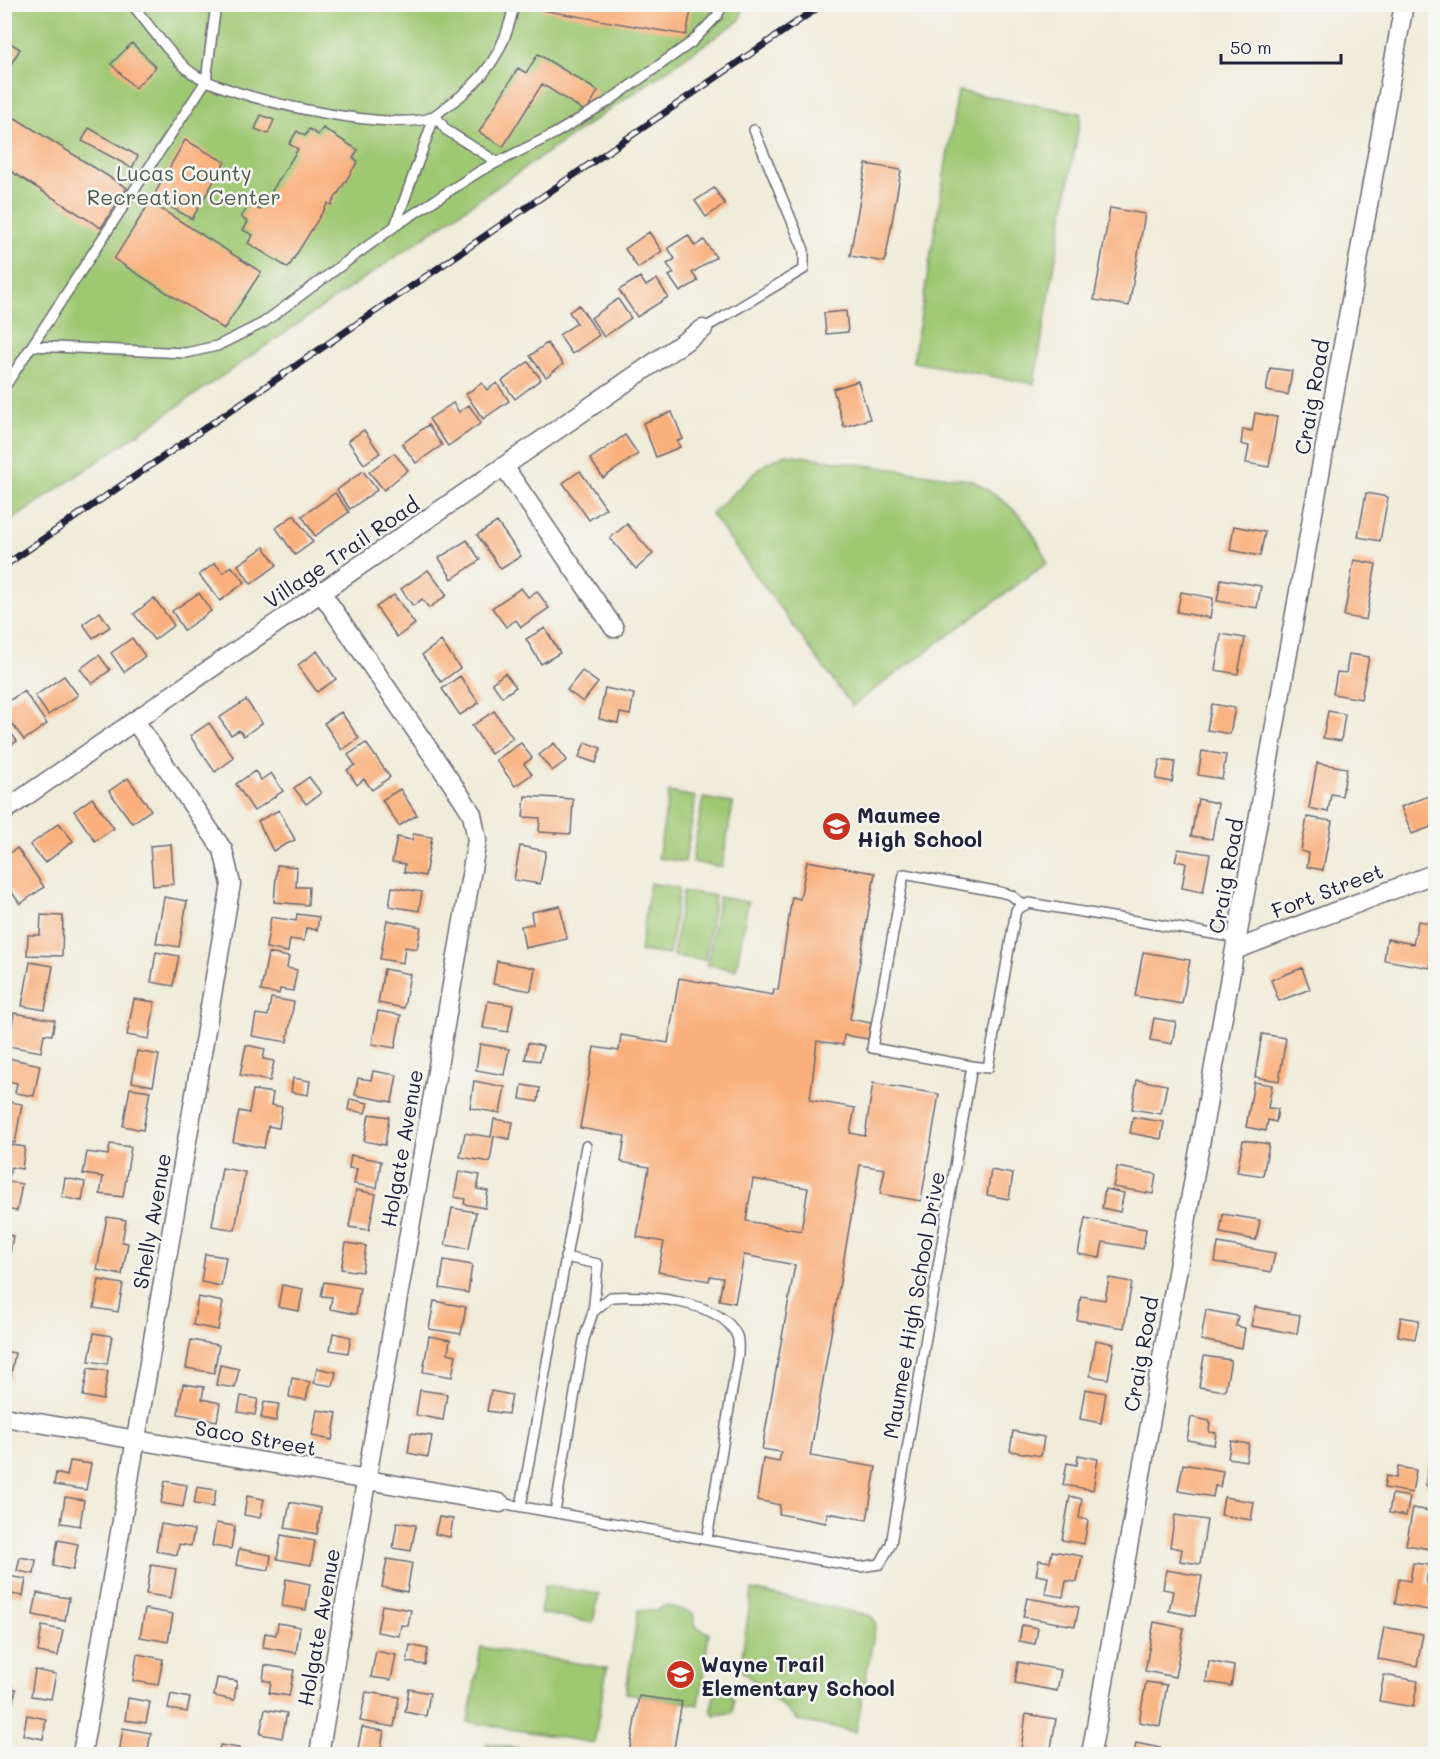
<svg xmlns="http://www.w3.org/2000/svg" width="1440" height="1759" viewBox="0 0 1440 1759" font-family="Mali,sans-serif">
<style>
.green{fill:#9fc873;stroke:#607557;stroke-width:1.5}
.building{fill:#f9b07d;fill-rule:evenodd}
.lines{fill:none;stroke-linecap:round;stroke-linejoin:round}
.service-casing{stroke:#6a6973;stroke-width:12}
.minor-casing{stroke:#6a6973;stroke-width:21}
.service{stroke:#fff;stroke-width:9}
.minor{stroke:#fff;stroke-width:18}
.rail-casing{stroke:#22223b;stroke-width:7}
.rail{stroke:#f6f6f2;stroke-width:4.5;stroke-dasharray:14;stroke-linecap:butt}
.labels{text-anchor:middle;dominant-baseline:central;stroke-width:5;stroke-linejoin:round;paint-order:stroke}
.park-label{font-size:21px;fill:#4e5c4f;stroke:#f6f6f2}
.street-label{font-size:21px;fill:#22223b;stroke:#f6f6f2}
.poi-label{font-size:21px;font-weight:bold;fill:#22223b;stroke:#f6f6f2;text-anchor:start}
</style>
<rect width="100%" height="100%" fill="#f6f6f2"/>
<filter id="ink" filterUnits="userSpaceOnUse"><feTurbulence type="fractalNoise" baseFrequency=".0167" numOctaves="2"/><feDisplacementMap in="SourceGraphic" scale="12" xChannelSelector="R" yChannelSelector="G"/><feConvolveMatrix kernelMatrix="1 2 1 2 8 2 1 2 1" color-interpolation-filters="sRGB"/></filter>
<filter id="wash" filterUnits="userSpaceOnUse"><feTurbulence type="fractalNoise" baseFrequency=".008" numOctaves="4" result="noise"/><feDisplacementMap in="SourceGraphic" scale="24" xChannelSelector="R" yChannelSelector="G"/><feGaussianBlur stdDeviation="1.35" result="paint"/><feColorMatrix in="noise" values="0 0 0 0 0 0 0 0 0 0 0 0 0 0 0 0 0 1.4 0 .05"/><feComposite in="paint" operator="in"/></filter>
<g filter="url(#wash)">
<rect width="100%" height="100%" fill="#f0ecda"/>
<path class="green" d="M5 5H744L740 20 5 525Z
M958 91 1081 113 1034 384 913 362Z
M786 454 971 480C1011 503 1030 519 1047 563L852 706 711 514 765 464Z
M669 792 696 797 685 862 658 858Z
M703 798 733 803 722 867 692 862Z
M650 883 679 888 669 955 640 951Z
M683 891 715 896 705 960 673 956Z
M719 897 748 902 736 970 707 965Z
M545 1585 599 1594 593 1623 540 1613Z
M752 1590 871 1616 876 1622 856 1732 799 1721 740 1669Z
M665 1605 693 1613 696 1627 709 1633 699 1705 626 1693 638 1610 656 1611Z
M481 1647 607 1668 594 1743 468 1722Z
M723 1690C735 1697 735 1700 732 1713L714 1715 711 1709 714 1696Z
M487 1743 523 1749 522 1754H485Z"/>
<g id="blocks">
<path class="building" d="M542 4H656L691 11 686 35 541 10Z
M4 39 20 49 4 76Z
M132 43 156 67 135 88 111 64Z
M538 54 598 91 586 112 542 84 503 147 479 132 518 68 526 73Z
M4 111 127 188 101 228 4 167Z
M261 115 274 120 268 134 255 129Z
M89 128 138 156 132 168 82 141Z
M323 128 358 150 353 158 358 161 331 205 328 203 288 268 248 243 253 235 243 230 248 222 241 217 250 204 260 210 298 149 289 144 297 131 305 136 309 129 318 135Z
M185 140 225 162 192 219 153 197Z
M866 164 901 170 885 262 850 256Z
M714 188 725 204 706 217 695 201Z
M150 202 261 272 224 329 114 259Z
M1110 208 1145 214 1129 306 1094 300Z
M649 232 662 251 638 268 625 249Z
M688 235 695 246 704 240 716 257 692 273 698 281 680 292 669 276 674 273 667 264 675 259 668 248Z
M640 277 646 286 657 279 668 297 637 317 619 290Z
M618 299 631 318 604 337 591 318Z
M579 305 599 335 572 354 559 335 577 323 569 312Z
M846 311 848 332 826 334 824 313Z
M547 343 563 364 546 377 530 356Z
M528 362 541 379 515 399 502 381Z
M1270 368 1292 371 1288 395 1266 391Z
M858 381 870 419 844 427 833 389Z
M482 383 487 390 497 383 509 401 483 419 466 394Z
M453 403 459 412 469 405 481 423 448 446 429 419Z
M672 412 683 439 677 441 680 447 656 457 643 423Z
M1255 413 1277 417 1269 467 1246 463 1249 446 1241 444 1243 429 1252 431Z
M428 425 442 445 416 463 402 444Z
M364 430 380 453 364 464 348 441Z
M625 435 638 454 603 478 590 459Z
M394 453 408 470 384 490 369 472Z
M363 471 377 490 350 509 337 490Z
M580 471 606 508 589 520 563 483Z
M335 493 349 512 315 536 302 516Z
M1366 493 1388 497 1380 541 1358 537Z
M294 515 313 542 295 555 276 528Z
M497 522 521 556 501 569 477 535Z
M627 524 653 554 636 569 610 538Z
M1234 526 1265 532 1260 556 1230 550Z
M467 540 480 560 452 579 439 558Z
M264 547 277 565 251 584 238 565Z
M1354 560 1376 564 1366 620 1344 616Z
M215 563 223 573 231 566 245 582 220 601 199 575Z
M428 570 447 595 429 608 422 599 413 606 401 589Z
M1221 579 1261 586 1257 608 1217 601Z
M521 588 528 597 537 591 549 608 521 627 516 620 506 627 492 608Z
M1181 592 1213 598 1210 618 1177 612Z
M199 593 211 611 184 630 172 611Z
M394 595 415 624 397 637 376 607Z
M154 598 174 625 154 640 134 614Z
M100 612 110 627 93 638 83 624Z
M545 628 560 653 541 664 526 639Z
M1221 634 1245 638 1238 674 1215 670Z
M132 638 145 656 124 672 111 653Z
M441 641 460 668 441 682 422 655Z
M317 651 336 679 317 692 298 665Z
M1349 654 1369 657 1361 699 1333 694 1337 672 1346 673Z
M99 655 110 670 92 684 80 669Z
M582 671 598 683 583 702 567 690Z
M505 673 516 687 502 697 492 683Z
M64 676 78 695 48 715 35 696Z
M460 676 479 703 460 715 442 689Z
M605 688 634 694 630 715 620 713 618 723 599 719Z
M24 691 47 724 24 740 4 713V704Z
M246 700 262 723 244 736 239 730 231 735 219 718Z
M1212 704 1235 708 1230 734 1207 730Z
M494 711 513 738 491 754 472 726Z
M1328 711 1345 714 1341 741 1323 738Z
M341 712 359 738 342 750 324 723Z
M4 723 17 741 4 750Z
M209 723 234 758 215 772 190 736Z
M585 742 601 748 596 763 579 757Z
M366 743 390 777 372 790 364 779 357 785 347 770 355 765 348 755Z
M521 743 532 758 524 764 532 774 515 786 496 760Z
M554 743 567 760 552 771 539 755Z
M1202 751 1226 755 1222 779 1198 775Z
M1160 760 1175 762 1172 782 1156 779Z
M1317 763 1347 768 1342 796 1331 794 1328 812 1309 808Z
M255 771 261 780 271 773 283 791 254 811 236 784Z
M309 777 321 793 306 804 294 788Z
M128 778 151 810 132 823 109 791Z
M400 789 417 815 399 826 382 800Z
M1436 793V825L1412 834 1401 807Z
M525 796 573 799 571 834 539 832 540 818 523 817Z
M92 798 114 828 95 841 74 811Z
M1198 799 1218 803 1212 839 1191 836Z
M279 810 295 840 273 851 258 821Z
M1307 817 1332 821 1323 870 1307 867 1309 853 1301 851Z
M59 823 73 841 45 863 30 845Z
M413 834 432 837 425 876 404 872 405 864 392 862 397 837 412 840Z
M171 844 174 884 153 886 150 846Z
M520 846 546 851 540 884 514 880Z
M17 848 44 887 20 904 4 881V857Z
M1178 849 1210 854 1203 892 1182 888 1186 863 1175 861Z
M807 861 875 873 850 1019 871 1023 868 1039 844 1035 843 1045 817 1041 810 1100 855 1108 850 1133 865 1136 873 1083 939 1094 921 1201 880 1194 885 1169 860 1165 810 1456 876 1467 867 1520 827 1513 826 1523 779 1514 780 1505 757 1500 763 1459 779 1462 781 1452 762 1449 795 1265 744 1255 735 1303 719 1300 723 1278 710 1276 709 1281 658 1272 664 1242 637 1237 649 1167 621 1162 625 1136 580 1128 594 1047 619 1051 621 1035 668 1043 679 978 773 995 774 989 778 990 792 897 800 899ZM753 1179 808 1188 801 1231 746 1221Z
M277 865 297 867 296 887H309L308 905 274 902Z
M392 887 422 892 419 911 389 906Z
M164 897 187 901 179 947 156 943Z
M560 906 567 939 525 948 521 926 533 924 531 912Z
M297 914 319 917 317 930 306 928 304 941 290 939 288 952 266 948 271 917 296 921Z
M41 915 63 916 62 956 27 955 28 935H40Z
M387 920 421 927 417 949 405 947 403 963 380 959Z
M1418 921 1436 924 1430 968 1384 960 1387 939 1413 944Z
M156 952 179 956 173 986 151 982Z
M1143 952 1190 960 1182 1004 1135 996Z
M268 953 289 957 287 968 297 970 293 991 280 989 279 994 261 991Z
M497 961 535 968 531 991 493 984Z
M30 962 53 966 45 1010 22 1006Z
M1302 968 1310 989 1279 1001 1271 980Z
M384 969 410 974 404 1008 378 1003Z
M271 998 294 1002 287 1042 252 1036 256 1014 268 1016Z
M134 999 155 1002 149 1039 127 1035Z
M488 1001 513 1005 508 1032 483 1028Z
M378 1011 401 1015 395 1048 372 1044Z
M14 1013 55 1020 52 1035 44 1034 41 1052 8 1046Z
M1154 1018 1176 1022 1172 1044 1150 1040Z
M1262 1034 1286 1038 1279 1081 1255 1077Z
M528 1043 543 1046 540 1061 525 1059Z
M480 1044 509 1049 504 1075 476 1070Z
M246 1045 265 1049 263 1059 274 1061 270 1081 240 1075Z
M137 1051 159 1055 153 1086 132 1082Z
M8 1058 40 1065 34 1096 15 1093 17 1083 4 1080Z
M373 1071 397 1075 392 1102 355 1095 358 1078 371 1080Z
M293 1078 310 1081 308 1095 291 1092Z
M1137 1080 1167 1085 1161 1114 1132 1109Z
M474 1081 505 1087 500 1113 470 1108Z
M1254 1082 1272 1085 1268 1108 1278 1109 1276 1122 1268 1120 1266 1131 1246 1127Z
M522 1085 540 1088 538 1102 520 1099Z
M130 1088 150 1091 143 1130 123 1126Z
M253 1090 273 1093 271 1105 282 1107 279 1128 268 1126 264 1148 233 1142 239 1111 249 1113Z
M350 1099 368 1103 365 1113 348 1110Z
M4 1101 22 1104 15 1143 4 1141Z
M369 1114 389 1117 385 1145 364 1141Z
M1133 1117 1164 1122 1161 1139 1130 1133Z
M494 1119 513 1122 510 1139 494 1136 490 1162 460 1157 465 1133 491 1137Z
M1243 1140 1269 1144 1263 1176 1237 1172Z
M4 1144 25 1147 22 1169 11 1167 9 1177 4 1176Z
M110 1144 131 1147 123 1197 100 1194 103 1177 83 1174 87 1152 108 1155Z
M351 1155 381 1161 377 1188 354 1184 357 1169 349 1168Z
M1117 1167 1156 1174 1153 1194 1113 1187Z
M222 1168 245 1172 235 1230 212 1226Z
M991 1170 1013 1174 1009 1199 987 1195Z
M459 1171 480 1175 477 1189 488 1191 485 1208 464 1204 465 1199 454 1197Z
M65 1178 85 1182 82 1201 62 1197Z
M4 1181 22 1184 17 1211 4 1209Z
M1105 1189 1124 1193 1120 1212 1102 1208Z
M356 1190 376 1194 369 1230 349 1227Z
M452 1208 476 1212 469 1249 445 1245Z
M1223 1214 1260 1220 1256 1240 1220 1233Z
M107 1217 126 1220 122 1242 128 1243 122 1275 97 1270Z
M1085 1218 1146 1229 1143 1249 1103 1242 1100 1258 1078 1254Z
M5 1235 13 1236 9 1258 5 1257Z
M346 1243 366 1246 362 1272 341 1269Z
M1218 1243 1275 1253 1271 1272 1215 1262Z
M205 1254 226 1257 221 1286 201 1282Z
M444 1260 472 1265 468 1293 440 1288Z
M1109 1278 1132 1282 1124 1328 1077 1320 1081 1296 1105 1300Z
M99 1280 123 1284 118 1312 94 1308Z
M324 1282 360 1288 356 1314 330 1309 332 1297 321 1296Z
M282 1285 303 1289 299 1311 278 1307Z
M198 1297 223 1302 218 1330 193 1325Z
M434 1301 466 1307 461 1334 429 1329Z
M1255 1307 1300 1315 1297 1334 1251 1326Z
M1206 1310 1238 1316 1236 1326 1245 1328 1242 1348 1201 1340Z
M1401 1317 1419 1320 1415 1339 1398 1336Z
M94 1333 112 1336 107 1364 89 1361Z
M333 1333 351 1337 348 1353 330 1350Z
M429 1336 450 1340 448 1353 456 1355 452 1377 423 1372Z
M191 1340 219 1345 214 1373 186 1368Z
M1096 1340 1114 1344 1108 1379 1090 1376Z
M4 1351 15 1353 10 1380 4 1379Z
M1204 1356 1231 1360 1225 1391 1199 1387Z
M220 1365 239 1369 235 1388 216 1385Z
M88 1368 108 1371 103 1400 83 1396Z
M317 1368 336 1372 333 1386 314 1383Z
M292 1378 310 1382 306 1400 289 1397Z
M183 1384 204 1387 202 1399 220 1403 217 1421 178 1414Z
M1085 1389 1106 1393 1101 1423 1080 1419Z
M420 1390 447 1394 443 1420 416 1415Z
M491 1391 512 1395 508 1414 487 1411Z
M241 1396 258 1399 255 1415 238 1412Z
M264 1402 279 1404 276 1421 261 1418Z
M317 1410 337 1413 332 1440 312 1436Z
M1191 1417 1210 1421 1209 1432 1216 1433 1214 1445 1187 1440Z
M1013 1431 1044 1437 1041 1456 1010 1451Z
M411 1433 432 1436 428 1457 408 1453Z
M1231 1441 1249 1444 1246 1461 1228 1458Z
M1432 1449 1436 1450V1487L1425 1485Z
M1078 1455 1098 1459 1093 1490 1063 1485 1067 1463 1077 1465Z
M70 1461 91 1464 86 1490 54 1485 56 1473 67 1476Z
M1183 1464 1223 1471 1220 1487 1215 1486 1213 1497 1178 1491Z
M1398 1467 1416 1470 1412 1493 1384 1488 1386 1476 1396 1478Z
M165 1481 187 1485 183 1507 161 1503Z
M197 1487 216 1490 213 1507 194 1504Z
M1392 1494 1410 1497 1406 1516 1389 1513Z
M247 1496 264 1499 260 1518 244 1515Z
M1070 1496 1082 1499 1079 1518 1088 1520 1084 1544 1062 1540Z
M65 1497 84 1500 80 1526 61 1523Z
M1224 1497 1254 1502 1251 1520 1221 1515Z
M290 1502 321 1508 317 1534 285 1528Z
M1413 1508 1436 1512V1550L1406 1545Z
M1175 1515 1207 1520 1200 1564 1180 1561 1182 1549 1170 1547Z
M439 1517 453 1519 450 1537 435 1534Z
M397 1522 416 1525 411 1551 393 1548Z
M216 1523 235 1526 231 1549 212 1546Z
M161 1524 194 1530 191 1546 179 1544 177 1555 156 1551Z
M281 1535 315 1541 311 1565 277 1559Z
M58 1540 78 1544 73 1570 53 1566Z
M239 1549 271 1555 269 1570 236 1565Z
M1052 1551 1082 1556 1077 1582 1066 1581 1063 1597 1045 1594 1048 1577 1036 1575 1039 1560 1050 1562Z
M20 1557 36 1560 34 1574 17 1571Z
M387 1559 412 1563 407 1592 382 1587Z
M1413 1563 1429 1565 1426 1583 1433 1584 1428 1610 1395 1604 1399 1579 1410 1581Z
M151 1565 176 1569 171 1598 146 1594Z
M1166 1570 1202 1576 1195 1616 1169 1611 1173 1591 1163 1589Z
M8 1576 26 1579 23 1596 5 1593Z
M286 1579 310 1584 306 1610 282 1606Z
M37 1593 69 1598 65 1621 33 1615Z
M1027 1598 1079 1607 1075 1626 1023 1617Z
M382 1605 411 1610 408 1626 401 1625 399 1636 377 1632Z
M145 1609 173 1614 168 1642 140 1637Z
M1154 1622 1184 1628 1175 1677 1145 1671Z
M278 1623 300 1627 296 1653 263 1647 265 1633 276 1635Z
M1022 1625 1038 1628 1035 1644 1019 1641Z
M42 1626 63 1630 58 1656 38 1652Z
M1384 1627 1423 1634 1417 1666 1378 1659Z
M410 1645 428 1649 425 1665 407 1662Z
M376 1651 396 1655 391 1680 371 1677Z
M137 1654 163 1659 158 1685 133 1681Z
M1209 1661 1234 1666 1231 1686 1206 1682Z
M1018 1662 1061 1670 1057 1691 1015 1683Z
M265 1665 294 1670 289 1696 269 1693 271 1682 263 1680Z
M35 1670 56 1674 51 1699 31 1696Z
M1384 1675 1418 1681 1413 1707 1379 1701Z
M217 1678 237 1681 234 1700 214 1696Z
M1146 1682 1167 1685 1160 1726 1139 1722Z
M4 1687 16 1689 13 1703 4 1701Z
M409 1689 430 1693 426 1716 405 1712Z
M366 1692 399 1697 394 1727 360 1721Z
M171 1694 190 1698 187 1712 168 1709Z
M639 1696 682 1702 673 1754H629Z
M128 1698 150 1702 146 1723 125 1720Z
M265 1709 287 1713 282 1738 260 1734Z
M1026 1714 1056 1719 1050 1754 1021 1749Z
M27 1715 46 1719 43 1739 23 1735Z
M362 1727 384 1731 380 1754H357Z
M123 1728 151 1733 147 1754H119Z
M1136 1743 1161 1748 1160 1754H1134Z
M220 1745 239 1748 237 1754H218Z"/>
</g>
</g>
<g filter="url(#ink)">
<use href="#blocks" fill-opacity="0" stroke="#6a6973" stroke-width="1.5"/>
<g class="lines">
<defs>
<path id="service" d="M132 4C147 23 174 60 192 73 232 99 380 130 427 119 433 118 440 111 446 107 484 81 506 50 514 4
M395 226 435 115 446 130 497 162
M703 329 804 269V250L754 130
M32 346 186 353 217 346 263 323 395 226 480 171 554 134 606 103 692 42 717 16 723 4
M4 388 206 81 216 4
M972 1066 872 1048 904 874 1000 892 1011 895 1022 904
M565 1257 598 1264 593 1312
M500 1503 860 1567 880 1564 891 1544 972 1066 988 1068 1016 910 1029 903 1237 938
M521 1506 586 1146
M555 1512 584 1339 593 1312 611 1297C644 1295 722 1300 737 1336 739 1341 738 1350 738 1355L707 1539"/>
<path id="minor" d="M505 468 614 628
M4 811 703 329
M1235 950 1436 873
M4 1417 500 1503
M82 1754 231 884 223 850 135 721
M319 1754 477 840 472 814 464 801 321 592
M1091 1754 1404 4"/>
</defs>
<use href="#service" class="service-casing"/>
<use href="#minor" class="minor-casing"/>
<use href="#service" class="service"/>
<use href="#minor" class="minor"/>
<defs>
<path id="rail" d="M4 566 823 4"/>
</defs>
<use href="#rail" class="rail-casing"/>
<use href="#rail" class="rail"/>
</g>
</g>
<defs>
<symbol id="school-disc" viewBox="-11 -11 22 22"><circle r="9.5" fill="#c8321e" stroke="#f6f6f2"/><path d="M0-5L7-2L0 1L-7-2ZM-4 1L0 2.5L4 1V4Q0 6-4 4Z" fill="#fff"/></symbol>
</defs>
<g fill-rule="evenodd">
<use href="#school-disc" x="820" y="810" width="33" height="33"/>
<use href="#school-disc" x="664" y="1658" width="33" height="33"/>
</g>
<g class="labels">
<g class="park-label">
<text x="184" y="172">Lucas County<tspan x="184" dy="24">Recreation Center</tspan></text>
</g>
<g class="street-label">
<text transform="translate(1311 397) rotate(-80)">Craig Road</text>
<text transform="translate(341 552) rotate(-34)">Village Trail Road</text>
<text transform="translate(1225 876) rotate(-80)">Craig Road</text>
<text transform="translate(1327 890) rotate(-21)">Fort Street</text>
<text transform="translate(401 1148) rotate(-80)">Holgate Avenue</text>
<text transform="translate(151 1221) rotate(-80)">Shelly Avenue</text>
<text transform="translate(913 1305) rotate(-80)">Maumee High School Drive</text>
<text transform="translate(1140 1354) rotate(-80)">Craig Road</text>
<text transform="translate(256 1437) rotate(10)">Saco Street</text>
<text transform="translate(318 1627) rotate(-80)">Holgate Avenue</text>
</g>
<g class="poi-label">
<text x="857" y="814">Maumee<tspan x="857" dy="24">High School</tspan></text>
<text x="701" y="1663">Wayne Trail<tspan x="701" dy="24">Elementary School</tspan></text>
</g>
</g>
<rect width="1440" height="1759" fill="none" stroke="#f6f6f2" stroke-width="24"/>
<path d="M1221 54v9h120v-9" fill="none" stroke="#22223b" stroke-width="3"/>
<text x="1230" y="54" font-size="18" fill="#22223b" stroke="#f6f6f2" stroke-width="4.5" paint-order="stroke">50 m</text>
</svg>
